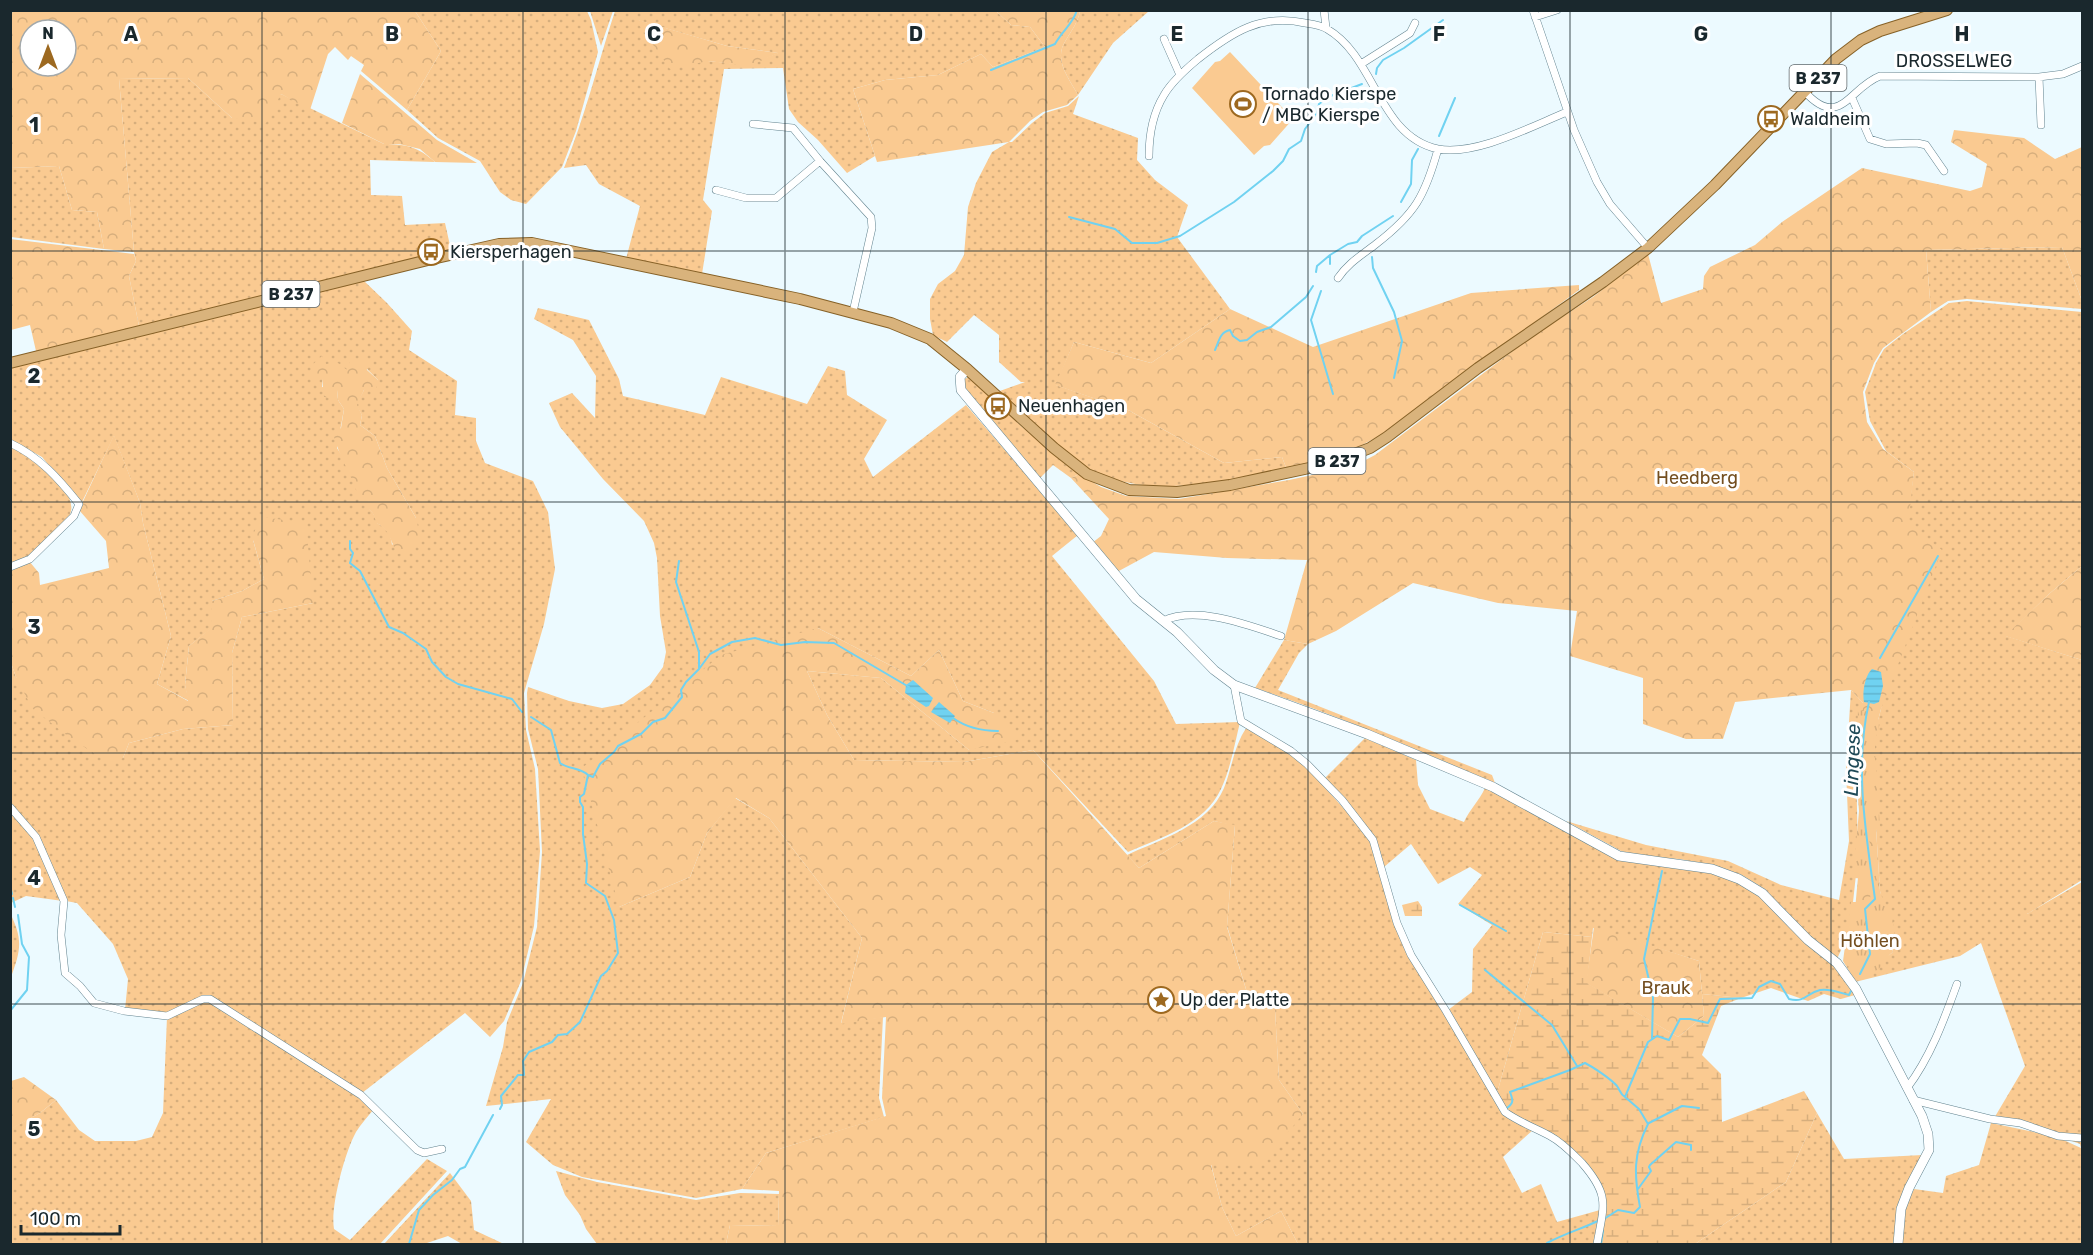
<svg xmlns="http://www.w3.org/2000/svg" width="2093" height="1255" viewBox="0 0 2093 1255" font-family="Rubik,sans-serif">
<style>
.grass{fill:url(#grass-dots);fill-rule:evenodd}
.forest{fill:url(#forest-crowns);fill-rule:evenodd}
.wetland{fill:url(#wetland-marsh)}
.park{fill:url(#park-tufts)}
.pitch{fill:#faca91}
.water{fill:url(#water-rules)}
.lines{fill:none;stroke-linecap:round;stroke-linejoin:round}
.stream{stroke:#70d2f1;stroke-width:2}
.street-casing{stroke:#62838f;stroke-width:8}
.secondary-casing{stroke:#62838f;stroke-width:10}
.primary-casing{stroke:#866127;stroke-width:12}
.street{stroke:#fff;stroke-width:7}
.secondary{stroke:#fff;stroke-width:9}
.primary{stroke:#d9b37c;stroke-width:10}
.grid{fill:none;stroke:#1a282d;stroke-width:1.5;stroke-opacity:0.55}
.labels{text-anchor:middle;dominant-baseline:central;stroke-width:6;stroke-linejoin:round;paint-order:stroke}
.shield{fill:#fff;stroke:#5f686c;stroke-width:1.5}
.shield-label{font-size:16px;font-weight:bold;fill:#1a282d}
.street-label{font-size:18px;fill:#1a282d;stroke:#fff}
.poi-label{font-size:18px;fill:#1a282d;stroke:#fff;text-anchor:start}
.park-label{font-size:18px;fill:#744f20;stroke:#fff}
.water-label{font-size:20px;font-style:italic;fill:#1e4957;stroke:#fff}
.grid-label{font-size:20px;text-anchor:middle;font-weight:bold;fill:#1a282d;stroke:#fff;stroke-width:6;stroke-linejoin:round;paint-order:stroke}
</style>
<defs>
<pattern id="grass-dots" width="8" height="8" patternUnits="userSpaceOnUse" patternTransform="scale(1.5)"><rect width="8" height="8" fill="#faca91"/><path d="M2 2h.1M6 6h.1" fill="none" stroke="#d6ae7d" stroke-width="1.8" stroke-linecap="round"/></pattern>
<pattern id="forest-crowns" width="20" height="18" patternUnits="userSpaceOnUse" patternTransform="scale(1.5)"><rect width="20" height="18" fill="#faca91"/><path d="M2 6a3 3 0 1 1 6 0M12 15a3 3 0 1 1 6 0" fill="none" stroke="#d6ae7d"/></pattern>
<pattern id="wetland-marsh" width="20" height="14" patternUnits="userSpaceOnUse" patternTransform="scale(1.5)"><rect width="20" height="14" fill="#faca91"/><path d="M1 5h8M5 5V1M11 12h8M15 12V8" fill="none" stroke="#d6ae7d"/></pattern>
<pattern id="park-tufts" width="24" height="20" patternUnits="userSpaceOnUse" patternTransform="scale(1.5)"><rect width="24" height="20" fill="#faca91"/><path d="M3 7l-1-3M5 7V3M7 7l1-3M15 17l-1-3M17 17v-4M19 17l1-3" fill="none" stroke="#d6ae7d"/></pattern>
<pattern id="water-rules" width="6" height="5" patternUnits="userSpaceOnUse" patternTransform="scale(1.5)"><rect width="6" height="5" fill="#70d2f1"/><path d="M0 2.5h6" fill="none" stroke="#60b4cf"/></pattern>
</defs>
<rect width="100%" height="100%" fill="#ecfaff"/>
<path class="grass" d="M415 11H587L591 20 598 52 576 131 562 167 526 204 511 200 500 192 480 161 438 138 407 110 441 51Z
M590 11H613L601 46Z
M615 11H996L1011 25 1030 27 1045 47 993 67 981 54 938 75 885 80 853 89 875 156 847 173 818 140 798 122 789 109 783 68 724 69 703 200 712 211 702 274 626 259 640 206 599 184 586 165 564 168C585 117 598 63 615 11ZM637 20 727 46 778 53 749 65 708 61Z
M1080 11H1149L1113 43 1078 95C1068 77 1053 59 1066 40 1072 30 1078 22 1080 11Z
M188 78 232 118 281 94 384 144C407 144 418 147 435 162L370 160 371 195 402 196 405 225 445 223 451 250 139 326 129 276 136 261 134 252 119 79Z
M1079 96 1073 114 1138 138 1137 160 1155 180 1188 205 1177 237 1230 309 1151 363 1074 342 1056 385 1128 410 1224 463 1282 457 1287 470C1221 481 1141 503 1081 464 1071 458 1062 448 1053 440 1034 424 1016 408 997 392L1025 382H1021L999 362V335L974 315 947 342 933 335 930 319V299L938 284 955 271 964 255 968 207 976 183 992 152 1009 142H1012L1032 123 1045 113 1068 106Z
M59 166 72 210 97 212 104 249 11 237V168Z
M2062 247 2082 301V309L1967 299 1948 301 1931 312 1926 250Z
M363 280 387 303 412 331 409 350 457 381 455 415 476 418V441L485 463 533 481 548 512 555 569 544 624 524 693 526 730 535 769 540 851 534 926 521 981 504 1021 490 1037 465 1013 362 1093 210 998 167 1014 125 1010 128 979 113 944 77 903 66 901 47 856 11 805 10 660 16 677 123 758 129 743 183 729 233 725 232 653 242 617 313 603 253 540 264 579 242 591 212 601V628L189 646 185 685 189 701 157 684 171 636 143 523 140 503 114 436 81 504 42 457 11 440V368ZM367 369 378 380 364 390 356 405 362 415 360 425 375 436 387 468 416 518 392 545C391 533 386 528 377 523 376 516 372 512 368 507 355 488 350 466 337 448L344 409 338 400 337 389 322 387V378L347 370Z
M1967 301 2082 312V566L2049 594 2006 636 2082 660V880L2027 914 2082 882V1137L2058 1135 1993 1120 2025 1066 1981 943 1960 956 1855 982 1893 952 1880 891 1871 748 1881 709 1914 472 1886 451 1870 421 1865 392 1876 363 1884 349 1903 334 1949 303Z
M538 308 589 320 619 379 623 396 705 415 721 377 807 404 828 366 845 371 847 395 887 420 864 459 873 477 966 405 1078 535 1052 556 1154 681 1176 724 1240 722C1235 743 1230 770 1221 789 1204 825 1162 837 1128 852L1033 750 964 762 854 760 827 715 807 671 881 678 969 750 994 713 963 701 939 650 911 676 818 628 619 907 690 877 707 833 735 798 769 818 862 938 841 1023 883 1017 879 1098 884 1117 766 1153 742 1189 696 1198 582 1177 553 1165 526 1142 551 1099 486 1106 503 1047 507 1022 523 983 537 927 542 852 538 769 528 729 527 693 528 687 569 701 602 708 623 704 650 685 663 667 666 652 660 616 657 558 654 543 644 521 603 479 560 427 549 403 572 393 595 418 596 376 573 340 534 319Z
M969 377 1022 427 1079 474 1071 478 1053 465 1039 479 964 390 962 380Z
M10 445C28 455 76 487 71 511 69 521 58 529 51 536 36 551 30 557 10 566Z
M1284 640 1308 644 1299 653 1278 690 1492 775 1495 783C1415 749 1337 715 1255 688Z
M1851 690 1863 703V723L1858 761H1856L1858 856 1850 930 1837 959 1809 938 1766 890 1742 875 1713 865 1679 859 1646 857 1621 851 1566 821 1646 845 1728 861 1781 885 1839 900 1849 841 1846 770Z
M1247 727 1302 762 1372 840 1393 922 1409 956 1503 1113 1533 1130 1503 1157 1522 1193 1541 1184 1557 1222 1600 1210 1596 1244H1298L1281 1211 1236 1236 1222 1207 1211 1164 1303 1114 1279 1080 1275 1010 1252 1009 1227 926 1235 826 1214 821 1139 868 1127 855C1161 839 1208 826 1224 788 1232 768 1234 745 1247 727Z
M1365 738 1416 760 1418 785 1430 809 1464 822C1470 809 1479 801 1485 788L1617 857 1711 871 1738 881 1759 896 1805 942 1834 966 1855 995 1841 999 1824 994 1808 1001 1771 988 1741 998 1702 994 1699 961 1593 928 1592 937 1543 932 1497 1093 1448 1010 1472 992 1473 949 1492 925 1458 904 1482 875 1470 867 1438 884 1411 844 1384 867 1375 840 1325 778Z
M10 809 34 837 63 901 26 896 11 903Z
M10 913C23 939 21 950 11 977Z
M210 1001 327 1073 374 1109C368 1116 361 1124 356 1132 345 1152 330 1207 334 1229L350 1240 427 1159 447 1171 380 1244H11L10 1129 40 1113 56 1100 79 1130 95 1141H136L152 1137 163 1113 167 1017 196 1003Z
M1817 1113 1844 1159 1923 1155 1905 1186 1895 1244H1695L1786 1182Z
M1991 1123 2057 1137 2081 1148 2080 1144 2061 1137 2082 1139V1244H1902L1905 1209 1914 1189 1943 1193 1946 1176 1979 1165Z
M556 1171 597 1182 696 1200 740 1193 779 1194 778 1226 730 1225 726 1244H597L586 1229 580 1215 565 1195Z
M450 1173 471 1201 474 1230 504 1244H462L448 1236 424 1244H384Z"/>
<path class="forest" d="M11 10 415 11 441 51 407 110 361 71 364 65 351 56 348 60 335 47 328 54 310 110 281 94 266 123 232 118 188 78 119 79 134 252 104 249 97 212 72 210 59 166 11 168ZM30 30H66V66H30Z
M996 11H1080C1078 22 1072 30 1066 40 1053 59 1068 77 1078 95L1067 105 1043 112 1030 121 1009 142 877 162 853 89 885 80 938 75 981 54 993 67 1045 47 1030 27 1011 25Z
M635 19 727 46 779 53 749 66 708 61 670 69Z
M360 74 437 140 477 163 435 162 420 149 399 144H384L342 123Z
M1954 130 2024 138 2055 159 2082 147V301L2062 247 1926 250 1931 312 1883 348 1874 363 1863 392 1867 422 1883 449 1914 472 1908 525 1942 550 1881 709 1871 748 1880 891 1893 952 1855 982 1853 931 1860 856 1858 761 1863 723V703L1851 690 1735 702 1723 739H1686L1643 724V678L1570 656 1577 611 1498 603 1413 583 1336 631 1308 644 1284 640 1307 560 1227 558 1154 552 1117 572 1092 543 1101 536 1109 519 1071 478 1079 474 1101 487 1126 496 1179 499 1289 480 1354 466 1375 455 1530 338 1593 297 1648 254 1661 303 1703 289 1704 276 1710 267 1755 245 1782 222 1862 168 1970 191 1982 187 1987 164 1951 142Z
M10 239 134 254 136 261 129 276 139 326 36 351 30 325 11 330Z
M1579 285V290L1379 436 1349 452 1287 470 1282 457 1224 463 1128 410 1055 385 1074 342 1151 363 1230 309 1313 347 1471 293Z
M322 356 326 364 338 363 347 370 350 361H366L367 370 378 380 376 389 364 390 357 405 362 415 360 425 375 436 387 468 416 518 420 536C414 546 410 550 398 554 390 542 391 530 376 523 375 513 369 508 361 504 354 478 339 458 333 433L341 428 344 409 338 400 337 390 333 398 324 397 322 379 313 377 311 366Z
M114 435 140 503 143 523 171 636 157 684 188 701 185 685 189 646 211 628 212 601 242 591 264 579 252 536 262 517 306 523 313 603 242 617 232 653 233 725 183 729 129 743 123 758 109 763 69 737 32 708 16 677 10 660V569L29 561 39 573 40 585 109 568 106 541 79 510Z
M2082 566V660L2005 636 2049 594Z
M818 628 911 676 939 650 963 701 994 713 1020 739 969 750 881 678 807 671 827 715 854 760 964 762 1033 750 1139 868 1214 821 1235 825 1227 927 1252 1009 1275 1010 1279 1080 1303 1114 1263 1163 1211 1165 1222 1207 1236 1236 1281 1211 1298 1244H726L730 1225 778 1226 779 1191 742 1189 766 1153 886 1116 882 1098 886 1017 841 1024 862 938 769 818 736 798 707 833 690 877 619 907 582 768 721 655Z
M1594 927 1699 961 1704 1016 1678 1037 1586 983Z
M24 1077 56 1100 40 1113 11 1129V1081Z"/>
<path class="wetland" d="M1418 901 1422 907V916H1405L1402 905Z
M1543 932 1592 937 1587 983 1678 1037 1704 1016 1702 994 1741 998 1721 1006 1702 1055 1721 1074 1722 1122 1804 1091 1817 1113 1786 1182 1695 1244H1599L1605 1198 1602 1185 1569 1147 1517 1119 1507 1110 1497 1093Z"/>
<path class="park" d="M1858 710 1876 713 1880 723 1875 741V753L1880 828 1868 834C1872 852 1874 871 1879 889 1882 900 1889 908 1892 919 1900 947 1885 972 1858 980L1854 979 1843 961 1851 902H1870L1871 879 1853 878 1859 811 1856 767Z"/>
<path class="pitch" d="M1230 52 1293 119 1270 145 1264 146 1254 155 1192 88 1215 62 1220 61Z"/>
<path class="water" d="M1872 669 1881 672 1883 686 1879 702 1874 704 1864 702C1862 693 1865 675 1872 669Z
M913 680 933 698 929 706 926 707 905 693 906 685Z
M939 702 955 716 950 723 931 712Z"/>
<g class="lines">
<path class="stream" d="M10 16 12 10
M991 70 1055 44C1062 31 1073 24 1077 10
M1376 74 1377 68 1383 60 1404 48 1443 20
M1439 136 1455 98
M1401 202 1411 184 1412 160 1418 149
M1069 217 1115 229 1132 243H1157L1180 236 1234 202 1273 171 1283 161 1289 149 1301 141 1305 129 1317 113 1319 104 1328 97 1362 84
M1372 257 1373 268 1394 312 1402 341 1394 378
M1330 264V255L1348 244 1357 242 1362 236 1393 216
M1316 272 1317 266 1330 255
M1321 291 1311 320 1333 394
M1215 350C1219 341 1220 332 1230 330L1233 336 1240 341 1247 340 1257 332 1271 327 1306 297 1313 286
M350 541V549L353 553 350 563 360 571 389 627 403 633 426 649 432 662 446 677 458 684 512 699 522 712
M679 561 676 582 699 652V668
M1880 658 1938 556
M531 717 551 730 560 763C568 769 581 768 588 775
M953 718C967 728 981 731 998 731
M10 886 12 894
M13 898 15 907
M1460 905 1506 931
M1485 970 1552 1025 1577 1066
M1860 974 1870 954 1865 909 1875 899C1866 834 1854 767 1869 702
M10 1011 27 990 29 957 22 944 18 915
M1652 1039 1653 997 1644 959 1662 871
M1507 1108C1514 1103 1513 1100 1510 1092L1570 1070 1585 1063C1593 1067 1611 1079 1617 1086 1620 1090 1620 1094 1625 1097
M500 1109 502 1105 501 1096 518 1075H524L523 1061 529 1052 552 1042 558 1035 567 1034 580 1022 601 976 607 971 618 953 614 920 605 896 586 883 587 864 583 834V807L580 802V797L584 794 588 775 593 777 600 764 614 752 618 746 641 734 653 722 665 718 682 697 681 690 686 682 699 669 710 654 732 642 755 638 781 645 805 642 834 643 909 687
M1649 1123 1682 1106 1699 1108
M1638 1189 1651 1171 1649 1167 1650 1165 1676 1142 1691 1145V1150
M1604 1219 1618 1210 1634 1213 1640 1207C1634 1175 1633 1154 1648 1124L1639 1109 1625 1097 1648 1042 1657 1036 1669 1040 1680 1019H1690L1708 1023 1720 999 1752 998 1759 987 1771 981 1780 984 1789 999C1806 1003 1806 993 1820 990 1830 988 1840 993 1849 995L1851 991
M409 1244 419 1210 433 1195 452 1180 460 1169 465 1167 493 1115
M1547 1244V1243C1564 1234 1581 1229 1598 1221
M1601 1244 1603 1231"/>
<defs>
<path id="street" d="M1324 10 1326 28
M1533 10 1574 130 1597 182 1610 204 1648 248
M1535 17 1557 10
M1164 39 1180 75
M1361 64 1410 33 1415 23
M2039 77 2041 125
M1805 92C1840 130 1849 88 1880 76L2039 77 2063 74 2082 66
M1852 98 1870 139 1886 144 1917 143 1926 145 1944 171
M753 124 793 128 820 161
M1149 156C1149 136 1153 113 1164 95 1172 81 1186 69 1198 59 1231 33 1261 13 1305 23 1312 24 1321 25 1327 29 1376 57 1378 136 1438 149 1476 156 1532 126 1567 112
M716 190 746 198H776L820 161 871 217 872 228 853 312
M1338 278C1348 263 1362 255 1376 244 1415 214 1425 196 1438 149
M10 443C40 457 59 479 79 504L74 516 30 559 10 567
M1163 621C1196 605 1248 625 1281 636
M1234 685 1241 721 1291 751 1307 764 1342 800 1373 840 1397 923 1411 955 1446 1011 1505 1112C1519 1122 1535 1128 1550 1136 1563 1143 1572 1153 1582 1163 1610 1195 1604 1205 1597 1244
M10 807 36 837 64 901 61 935 65 973 80 986 94 1003 124 1011 167 1016 203 999H210L361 1095 417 1150 424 1153 442 1149
M1907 1088C1930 1058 1944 1020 1957 984
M1913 1100 1990 1119 2020 1123 2058 1136 2082 1138"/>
<path id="secondary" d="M967 369 960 377 961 390 1136 599 1177 632 1214 670 1234 685 1367 734 1493 787 1619 856 1712 869 1739 879 1762 893 1808 940 1837 963 1856 989 1922 1116 1928 1134 1929 1150 1909 1188 1901 1209 1898 1244"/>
<path id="primary" d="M10 363 432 259 499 244 532 243 800 299 891 323 930 339 967 369 1054 448 1087 474 1129 490 1177 492 1230 485 1328 464 1370 448 1387 437 1478 368 1603 282 1648 248 1715 185 1836 59 1861 40 1880 31 1947 10"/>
</defs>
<use href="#street" class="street-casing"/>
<use href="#secondary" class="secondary-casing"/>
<use href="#primary" class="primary-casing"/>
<use href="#street" class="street"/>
<use href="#secondary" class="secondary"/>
<use href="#primary" class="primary"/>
</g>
<path class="grid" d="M262 10V1244M523 10V1244M785 10V1244M1046 10V1244M1308 10V1244M1570 10V1244M1831 10V1244M10 251H2082M10 502H2082M10 753H2082M10 1004H2082"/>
<defs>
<symbol id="stadium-ring" viewBox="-11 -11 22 22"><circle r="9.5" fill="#fff" stroke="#9d6920" stroke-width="1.5"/><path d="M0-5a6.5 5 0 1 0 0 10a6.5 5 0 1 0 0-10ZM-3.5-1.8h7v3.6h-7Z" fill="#9d6920"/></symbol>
<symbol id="bus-ring" viewBox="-11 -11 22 22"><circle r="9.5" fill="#fff" stroke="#9d6920" stroke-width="1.5"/><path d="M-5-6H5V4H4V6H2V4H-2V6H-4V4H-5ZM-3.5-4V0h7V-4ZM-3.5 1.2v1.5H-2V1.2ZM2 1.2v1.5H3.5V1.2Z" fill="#9d6920"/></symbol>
<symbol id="sight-ring" viewBox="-11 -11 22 22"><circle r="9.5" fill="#fff" stroke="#9d6920" stroke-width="1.5"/><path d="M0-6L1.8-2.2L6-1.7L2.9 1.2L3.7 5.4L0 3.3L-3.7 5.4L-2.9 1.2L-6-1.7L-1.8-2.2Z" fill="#9d6920"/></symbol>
</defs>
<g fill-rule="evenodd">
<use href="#stadium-ring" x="1228" y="89" width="30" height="30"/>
<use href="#bus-ring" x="1756" y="104" width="30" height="30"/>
<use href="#bus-ring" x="416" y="237" width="30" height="30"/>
<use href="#bus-ring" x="983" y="391" width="30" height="30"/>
<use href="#sight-ring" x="1146" y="985" width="30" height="30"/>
</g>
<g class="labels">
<g class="shield">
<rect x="1789.5" y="65" width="57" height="26" rx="4.5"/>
<rect x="262.5" y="281" width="57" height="26" rx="4.5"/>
<rect x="1308.5" y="448" width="57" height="26" rx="4.5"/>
</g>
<g class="shield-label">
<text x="1818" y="78">B 237</text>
<text x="291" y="294">B 237</text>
<text x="1337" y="461">B 237</text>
</g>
<g class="street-label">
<text x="1954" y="61">DROSSELWEG</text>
</g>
<g class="poi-label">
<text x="1262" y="94">Tornado Kierspe<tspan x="1262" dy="21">/ MBC Kierspe</tspan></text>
<text x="1790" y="119">Waldheim</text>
<text x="450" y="252">Kiersperhagen</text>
<text x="1018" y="406">Neuenhagen</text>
<text x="1180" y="1000">Up der Platte</text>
</g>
<g class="park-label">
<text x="1697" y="478">Heedberg</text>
<text x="1870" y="941">Höhlen</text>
<text x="1666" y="988">Brauk</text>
</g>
<g class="water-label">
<text transform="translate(1852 760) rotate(-88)">Lingese</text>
</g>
</g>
<g class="grid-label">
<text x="131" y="41">A</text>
<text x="392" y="41">B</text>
<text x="654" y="41">C</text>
<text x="916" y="41">D</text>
<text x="1177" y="41">E</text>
<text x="1439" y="41">F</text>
<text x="1701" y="41">G</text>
<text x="1962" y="41">H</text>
<text x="34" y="132">1</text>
<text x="34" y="383">2</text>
<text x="34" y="634">3</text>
<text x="34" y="885">4</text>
<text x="34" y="1136">5</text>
</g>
<rect width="2093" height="1255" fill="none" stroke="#1a282d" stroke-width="24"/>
<g transform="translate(48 48)"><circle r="28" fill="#ffffff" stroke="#a3a9ab" stroke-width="1.5"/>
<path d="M0-4.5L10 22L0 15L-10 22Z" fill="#9d6920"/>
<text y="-9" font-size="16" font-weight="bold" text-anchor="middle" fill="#1a282d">N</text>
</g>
<path d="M21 1225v9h99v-9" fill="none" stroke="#1a282d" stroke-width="3"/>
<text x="30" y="1225" font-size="18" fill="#1a282d" stroke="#ffffff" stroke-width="4.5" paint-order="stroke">100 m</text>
</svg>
